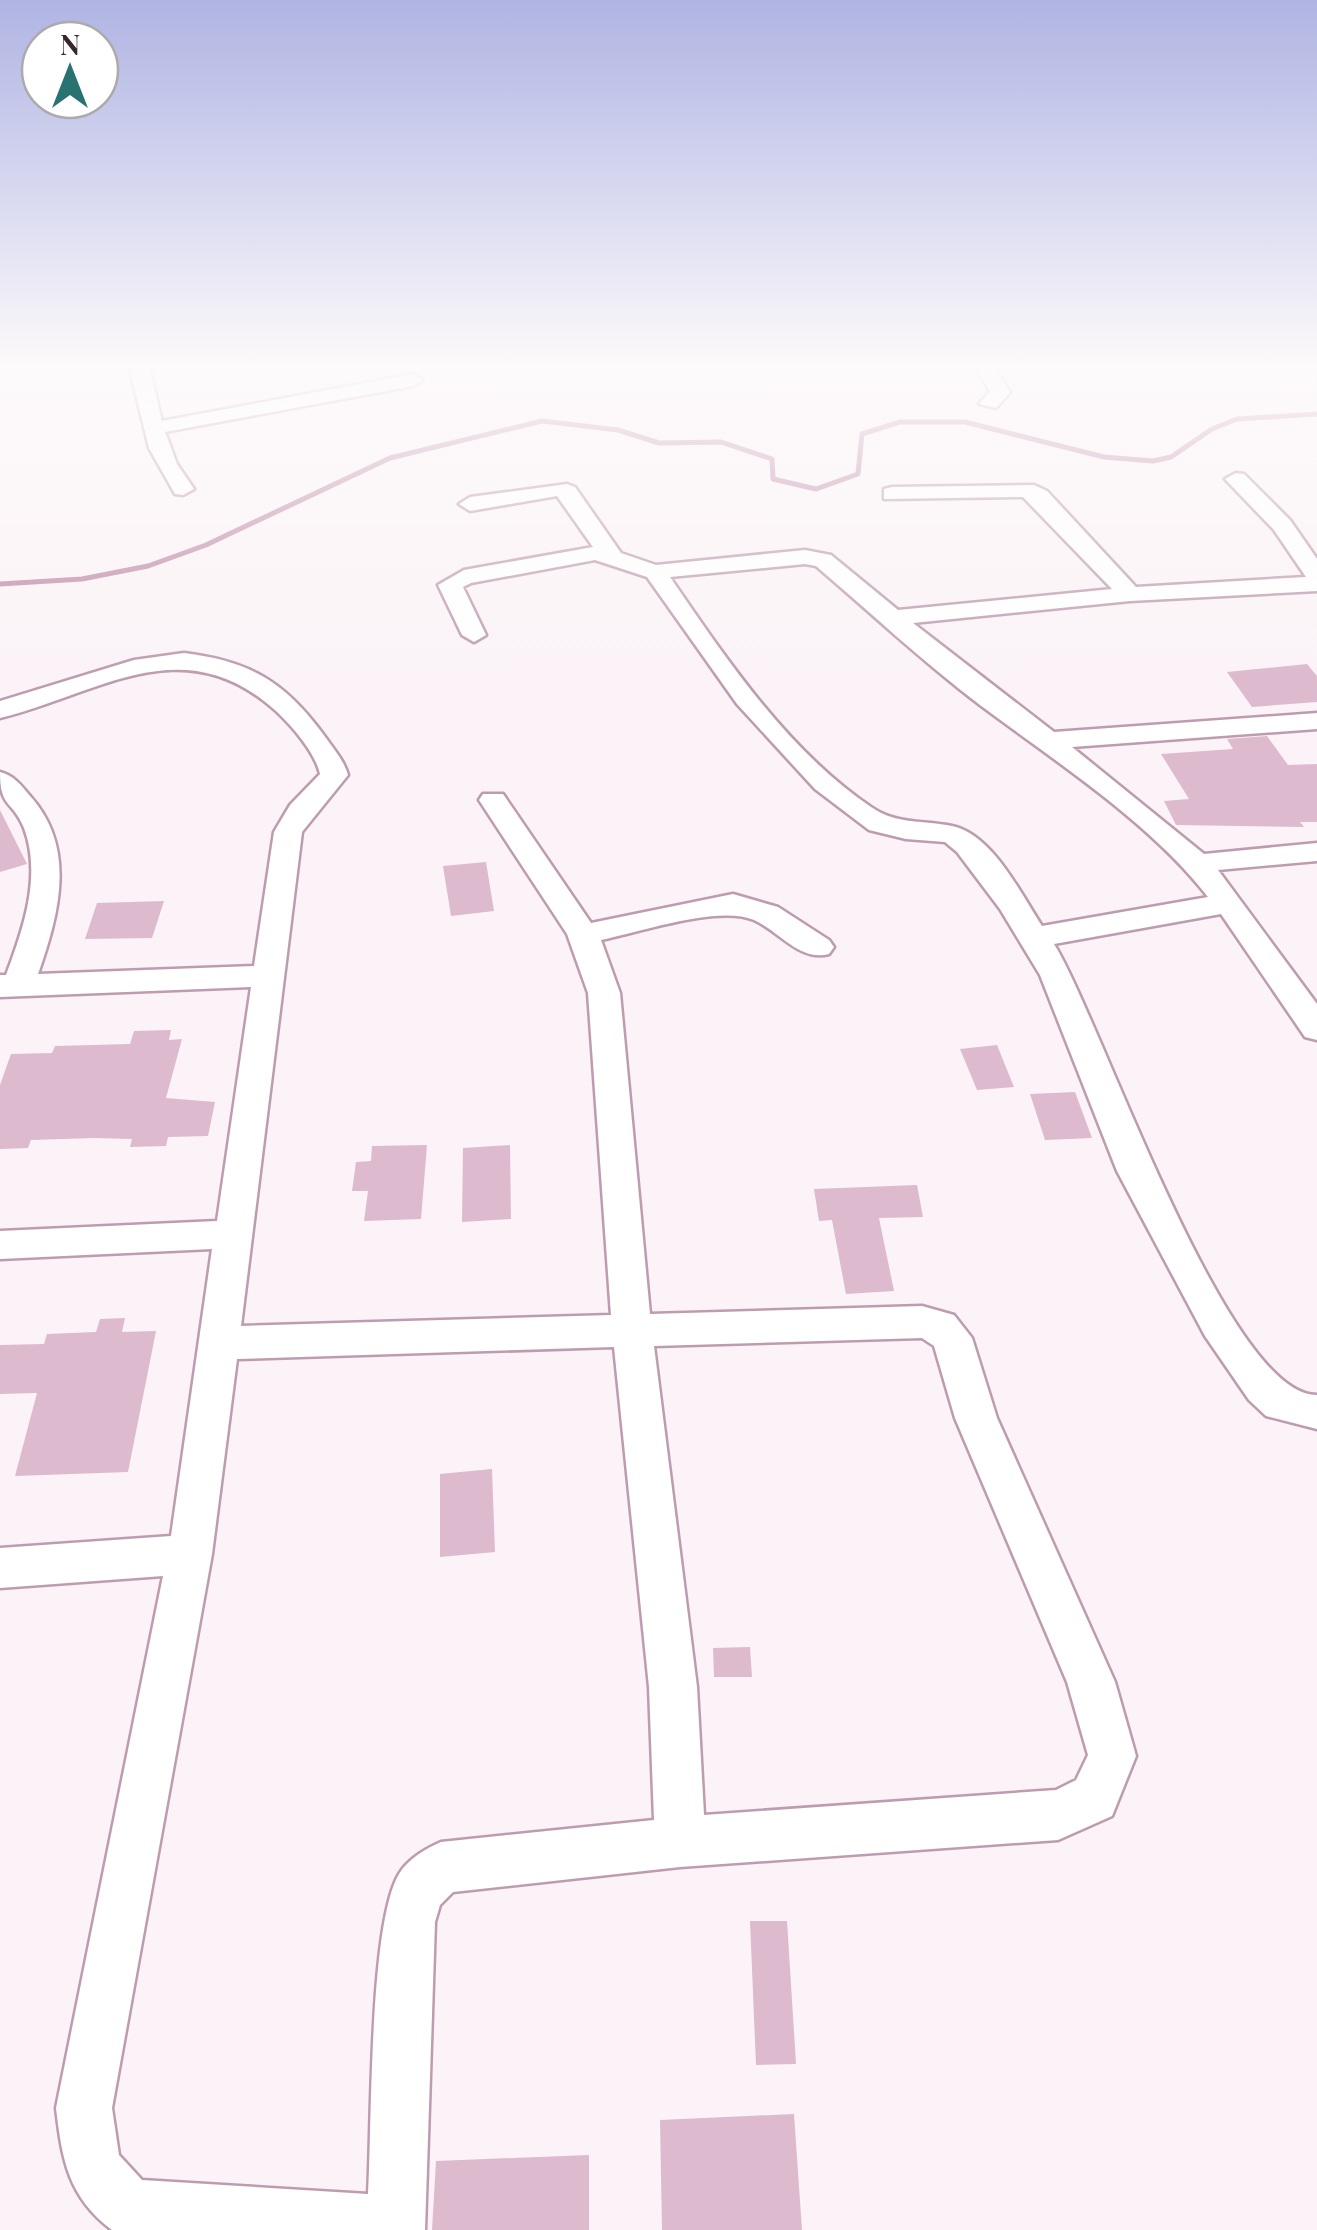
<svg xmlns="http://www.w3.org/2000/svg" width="1317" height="2230" viewBox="0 0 1317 2230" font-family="'Playfair Display',serif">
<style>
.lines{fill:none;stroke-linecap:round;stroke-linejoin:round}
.stream{stroke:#be8aa7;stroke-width:5}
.building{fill:#ddbacd}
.minor-casing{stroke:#be9caf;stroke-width:5}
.minor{fill:#fff;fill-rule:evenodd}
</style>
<rect width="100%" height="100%" fill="#fbf3f7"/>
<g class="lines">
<path class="stream" d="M0 584 82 579 148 566 206 545 390 458 542 421 618 430 659 443 721 442 772 459 773 479 816 489 858 474 862 434 900 422H965L1104 457 1153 461 1171 457 1212 429 1237 419 1317 414"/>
</g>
<path class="building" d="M1307 664 1317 676V702L1252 707 1227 672Z
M1267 736 1288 765 1317 764V822H1300L1304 827 1176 825 1164 801 1189 799 1161 754 1233 749 1227 739Z
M0 810 27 864 0 872Z
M486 862 494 911 451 916 443 866Z
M164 901 152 938 85 939 97 903Z
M171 1030 169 1040 182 1039 166 1098 215 1102 208 1136 168 1137 166 1146 130 1147 132 1139 94 1138 31 1140 28 1148 0 1149V1085L11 1054 52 1053 55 1046 130 1044 134 1031Z
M997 1045 1014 1087 977 1090 960 1049Z
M1075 1092 1092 1138 1045 1140 1030 1094Z
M427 1145 421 1219 364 1221 368 1191H352L356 1162 371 1161 372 1146Z
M510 1145 511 1219 462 1222 463 1148Z
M917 1185 923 1217 879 1218 894 1291 846 1294 832 1220 819 1221 814 1189Z
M125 1318 122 1332 156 1331 128 1472 15 1476 37 1393 0 1394V1345L44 1344 47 1334 96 1332 100 1319Z
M492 1469 495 1552 440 1557V1474Z
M750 1647 752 1677H714L713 1648Z
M750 1921H787L796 2064 756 2065Z
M794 2114 802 2230H662L660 2120Z
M589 2155V2230H432L436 2161Z"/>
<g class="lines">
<defs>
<path id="minor" d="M129 366H149L162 421 413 374 423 380 413 386 165 432 177 464 194 489 183 495 175 494 149 448Z
M974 366H993L1010 392 996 408 979 404 990 391Z
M1236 473 1244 474 1290 520 1317 559V591L1130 601 913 623 1054 732 1317 713V729L1072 747 1204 854 1317 843V861L1218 870 1317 1004V1040L1305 1037 1221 914 1054 944C1101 1019 1226 1396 1317 1395V1429L1266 1416 1249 1400 1205 1336 1117 1171 1040 975 1000 909 957 852 945 842 906 839 869 830 815 789 737 704 647 577 595 560 471 583 463 587 486 635 474 642 462 635 438 585 464 570 593 547 557 496 470 511 459 504 470 497 567 484 575 487 621 553 656 565 805 550 831 555 898 610 1112 589 1023 497 884 499V489L892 487 1034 485 1047 491 1136 587 1306 577 1274 530 1225 479ZM805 564 816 566C870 612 923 662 980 705 1055 761 1151 823 1208 897L1042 926C1021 894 992 834 952 826 923 820 897 825 871 807 788 751 726 659 670 577Z
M184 653C249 661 284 681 323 734 332 747 344 760 348 775L302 832 241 1326 611 1315 588 993 567 934 479 800 483 794H503L591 923 733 894 778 907 829 940 834 947 829 954C800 962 779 931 754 920 718 905 641 932 601 940L620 993 650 1314 922 1306 954 1315 972 1338 997 1418 1115 1682 1136 1756 1112 1816 1058 1840 680 1867 453 1892 440 1905 435 1922 425 2230H112C68 2197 62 2159 56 2108L163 1576 0 1588V1548L171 1536 212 1249 0 1259V1231L217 1221 251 987 0 997V975H6C23 930 42 876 24 828 12 799 0 809 0 772 13 775 21 785 30 796 77 848 59 914 38 974L254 966 274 832 290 805 320 774C315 752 292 726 276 711 183 627 101 693 0 718V701L134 660ZM922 1338 934 1346 955 1418 1067 1682 1088 1755 1076 1780 1056 1790 704 1815 697 1687 654 1346ZM614 1347 649 1687 654 1820 441 1842C425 1849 408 1859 399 1874 369 1924 372 2126 368 2194L142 2180 119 2155 112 2108 212 1554 237 1359Z"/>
</defs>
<use href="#minor" class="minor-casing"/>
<use href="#minor" class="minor"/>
</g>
<linearGradient id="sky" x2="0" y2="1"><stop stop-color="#afb4e3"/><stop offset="0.54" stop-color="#fdfafb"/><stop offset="1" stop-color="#fdfafb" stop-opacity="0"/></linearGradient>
<rect width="1317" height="678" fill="url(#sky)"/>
<g transform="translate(70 70)"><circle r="48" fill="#ffffff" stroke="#aea9ab" stroke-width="2.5"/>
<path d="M0-8L18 38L0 25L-18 38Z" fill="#287372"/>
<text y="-15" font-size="28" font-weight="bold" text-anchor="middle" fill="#34272e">N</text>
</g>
</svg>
